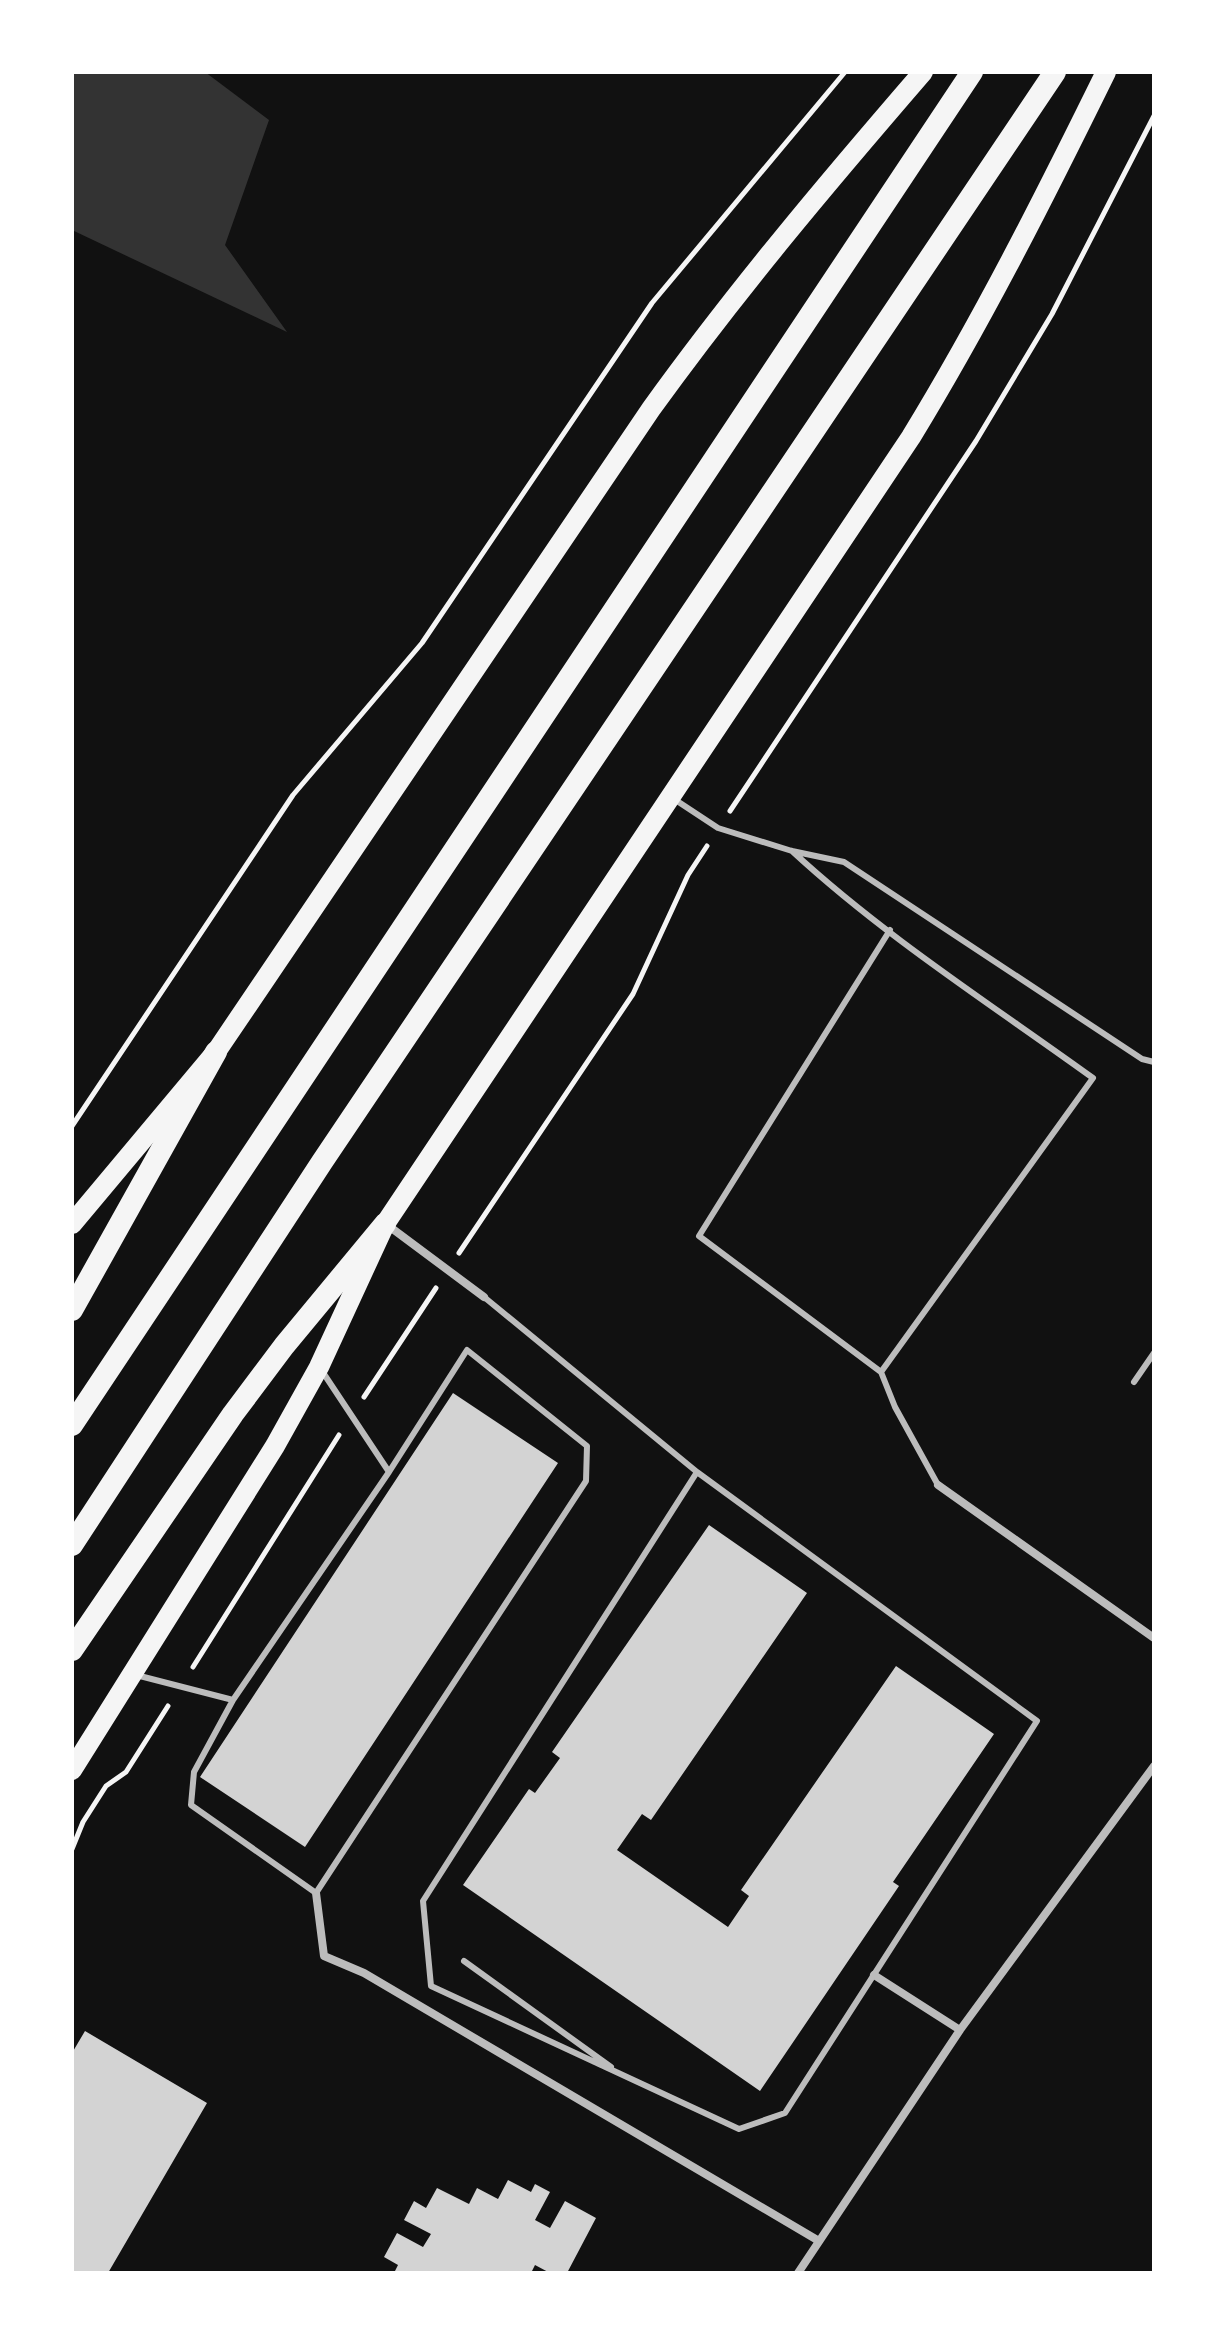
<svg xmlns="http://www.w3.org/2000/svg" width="1226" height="2345" viewBox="0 0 1226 2345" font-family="Montserrat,sans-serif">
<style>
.water{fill:#333}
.building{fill:#d3d3d3}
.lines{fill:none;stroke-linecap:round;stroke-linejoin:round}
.path{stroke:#f5f5f5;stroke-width:5}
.service{stroke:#bcbcbc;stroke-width:6}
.minor{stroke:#bcbcbc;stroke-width:8}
.primary{stroke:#f5f5f5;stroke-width:20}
.trunk{stroke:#f5f5f5;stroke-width:22}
</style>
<rect width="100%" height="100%" fill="#111"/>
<path class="water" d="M72 72H205L269 120 225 245 287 332 72 230Z"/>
<path class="building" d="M453 1393 558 1463 305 1847 200 1777Z
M709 1525 807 1593 651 1820 642 1814 617 1850 728 1927 749 1896 741 1890 896 1666 994 1734 893 1882 899 1886 760 2091 463 1885 529 1789 535 1793 560 1758 552 1752Z
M85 2031 207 2103 108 2273H72V2053Z
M508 2180 531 2192 535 2184 550 2192 535 2220 550 2228 565 2201 596 2218 567 2273H550L535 2265 531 2273H394L398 2265 384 2257 397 2233 423 2247 431 2234 404 2220 414 2201 426 2208 437 2188 469 2204 477 2188 498 2199Z"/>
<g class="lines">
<path class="path" d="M730 811 976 441 1052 314 1154 116
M72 1126 293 795 422 643 652 303 845 72
M459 1253 633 994 688 875 707 846
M364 1397 436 1288
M193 1667 339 1435
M72 1849 83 1822 106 1786 126 1772 168 1706"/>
<path class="service" d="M674 799 718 828 792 851 844 862 1142 1059 1154 1062
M792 851C884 936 992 1005 1093 1078L881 1372 699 1236 890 930
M484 1297 697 1472 1037 1721 785 2113 739 2129 431 1986 423 1901 697 1472
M881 1372 895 1407 938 1485
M1134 1382 1154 1353
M136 1675 233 1700 389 1472 322 1371
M233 1700 194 1772 191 1805 316 1893 586 1481 587 1446 467 1350 389 1472
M464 1961 611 2067"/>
<path class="minor" d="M386 1224 484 1297
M938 1485 1154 1638
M316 1893 324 1956 364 1973 819 2241
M874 1975 960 2030
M798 2273 960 2030 1154 1766"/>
<path class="primary" d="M72 1224 216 1052 651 409C736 291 828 182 923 72
M72 1770 275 1446 319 1367 385 1224 911 437C983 319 1045 196 1106 72"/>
<path class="trunk" d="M72 1310 216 1052
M72 1425 972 72
M72 1545 322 1162 1055 72
M72 1650 233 1414 284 1346 385 1224"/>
</g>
<rect width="1226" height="2345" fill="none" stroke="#ffffff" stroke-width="148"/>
</svg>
